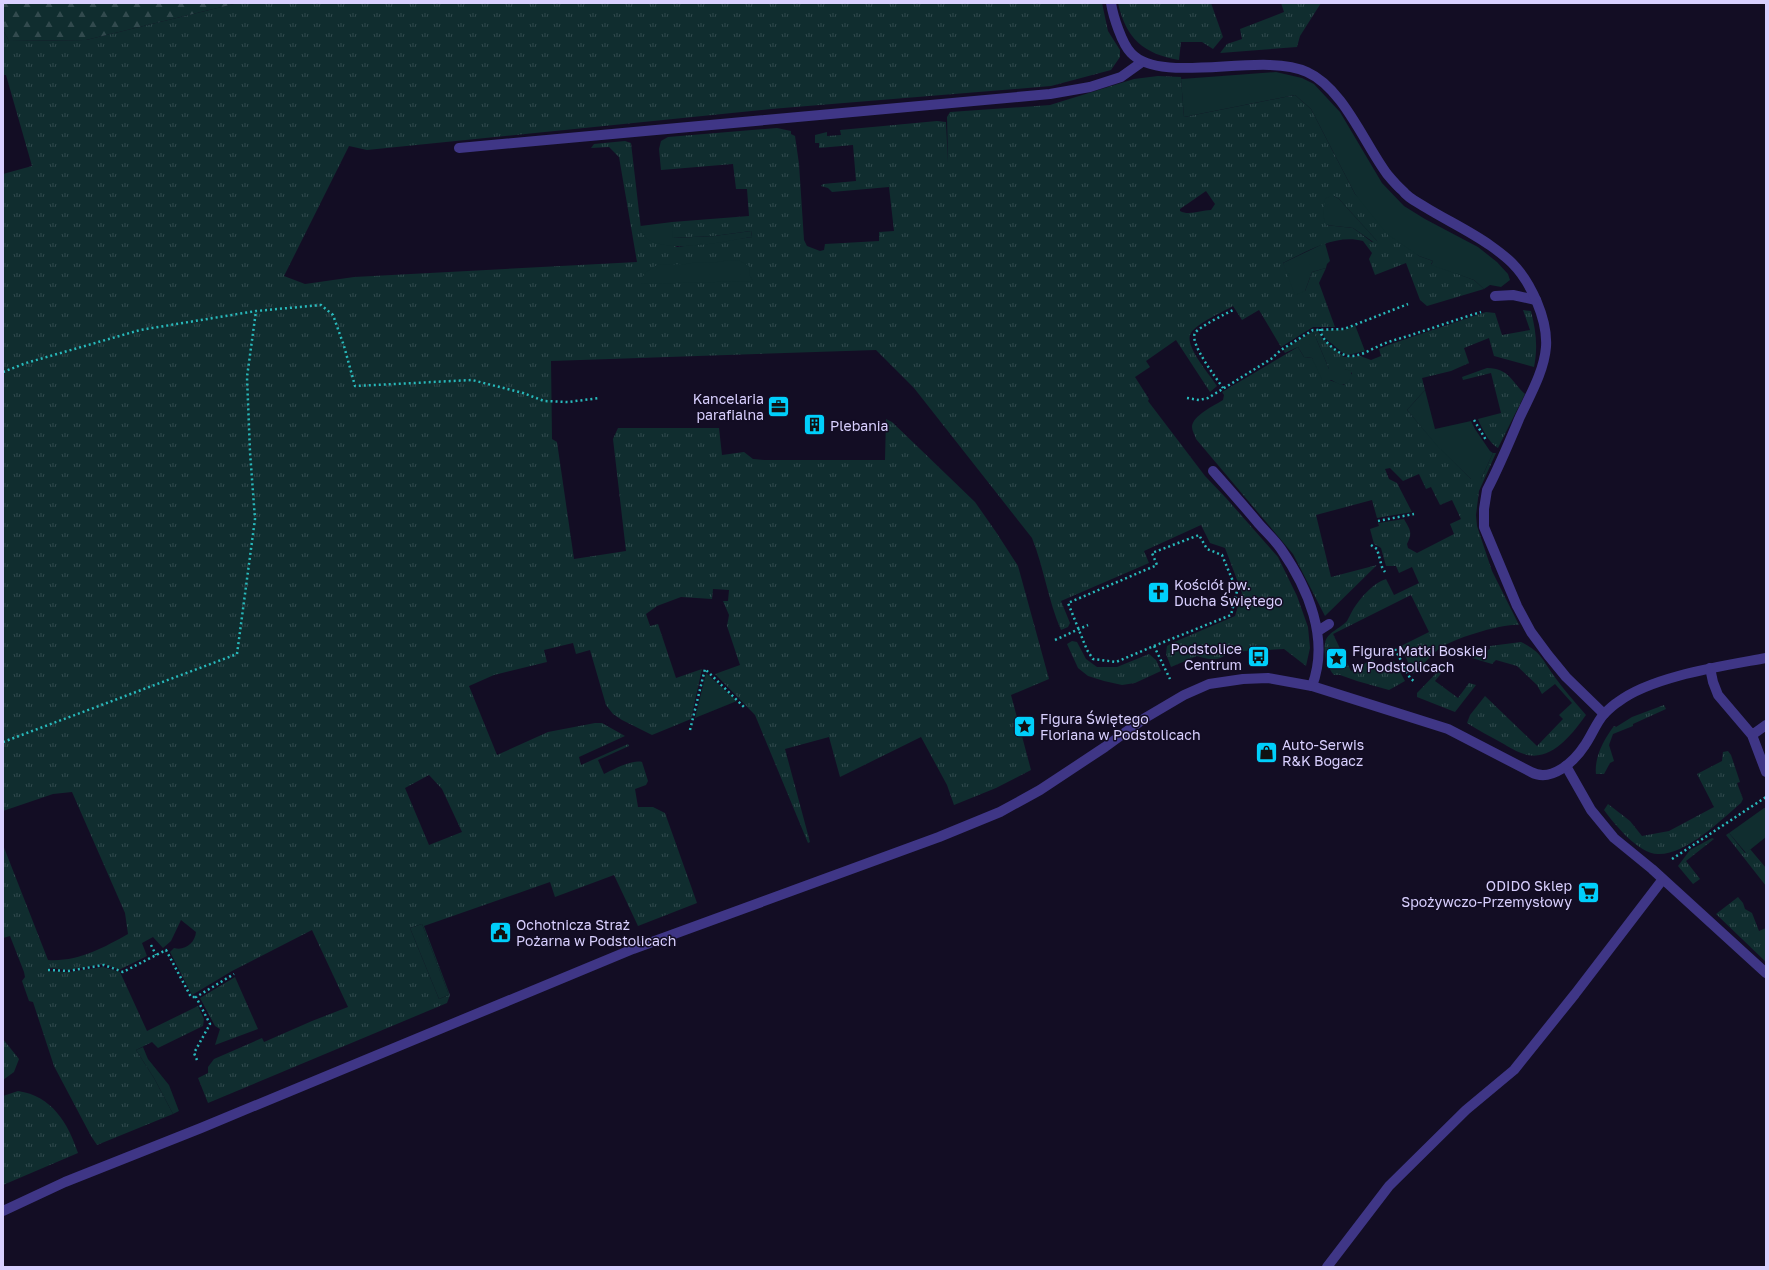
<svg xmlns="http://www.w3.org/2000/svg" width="1769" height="1270" viewBox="0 0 1769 1270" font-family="'Golos Text',sans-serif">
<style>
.grass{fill:url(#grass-tufts);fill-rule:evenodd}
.forest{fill:url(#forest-firs)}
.garden{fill:#102d2f}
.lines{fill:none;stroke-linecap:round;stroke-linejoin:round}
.path{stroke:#28b9bb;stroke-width:2.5;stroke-dasharray:2 3;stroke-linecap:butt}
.service{stroke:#3f3686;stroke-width:10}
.minor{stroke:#3f3686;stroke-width:10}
.tertiary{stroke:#3f3686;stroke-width:10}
.labels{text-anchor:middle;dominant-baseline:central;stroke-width:3;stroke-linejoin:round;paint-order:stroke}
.poi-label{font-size:14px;fill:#d9d0ff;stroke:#130d24;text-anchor:start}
</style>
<defs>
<pattern id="grass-tufts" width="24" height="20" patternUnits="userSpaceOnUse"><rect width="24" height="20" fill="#102d2f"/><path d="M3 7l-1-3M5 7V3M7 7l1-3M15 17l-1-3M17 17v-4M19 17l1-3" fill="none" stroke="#324a4e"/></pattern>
<pattern id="forest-firs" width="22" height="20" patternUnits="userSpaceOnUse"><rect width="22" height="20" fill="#102d2f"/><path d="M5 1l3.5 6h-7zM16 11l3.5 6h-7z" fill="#324a4e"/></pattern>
</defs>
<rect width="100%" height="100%" fill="#130d24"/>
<path class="grass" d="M238 3H1102L1108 31 1120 50V57L1111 70 1051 86 771 109 367 150 349 146 284 276 305 284 354 277 637 262 619 157 609 147 591 148 594 144 625 141 631 143 641 229 677 247 752 237 751 231 714 236 672 238V222L749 216 747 189H736L733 164 661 170 659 149 661 141 668 137 777 128 791 131V134L795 136 799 164 804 240 807 246 820 251 824 250 825 244 879 241V232L894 231 889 187 832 192 828 188 821 186 823 184 856 181 853 145 819 148V143H815V135L827 132V136L841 135 840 130 937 121 946 122 948 163 947 117 950 112 1050 105 1134 79 1158 76 1181 77 1184 117 1295 95 1311 109 1355 194 1419 256 1433 261 1431 264 1474 280 1484 289 1427 306 1420 300 1406 263 1375 275 1369 259 1372 253 1363 241C1335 234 1308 251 1283 263L1305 291 1312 272 1326 268 1319 283 1335 327H1313L1281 347 1259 310 1242 320 1233 306C1223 312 1197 323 1191 333 1183 345 1210 375 1217 386L1210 392 1176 340 1146 361 1150 367 1135 377 1149 399 1148 401 1205 476 1226 498 1278 557 1297 596 1308 627 1310 648 1306 666 1284 649 1228 652C1220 662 1209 660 1197 656L1171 667 1166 654 1167 646 1172 643 1235 616 1242 593 1225 548 1210 543 1201 525 1144 551 1149 563 1061 601 1070 623 1068 627 1061 630C1048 600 1044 568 1032 538L914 388 876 350 551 361 552 439 557 442 574 559 626 551 613 439 618 428H719L722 455 744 452 753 459 764 460H885L886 419 892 422 975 502 996 532 1018 566 1049 679 1011 695 1031 770 996 788 954 805 947 785 921 737 840 777 829 737 785 749 810 842 808 843 755 715 715 674 740 665 727 626 729 615 723 601H728L729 590 713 589 712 599 681 597 657 606 646 614 650 626 658 624 676 678 702 669 691 719 652 735 622 720 613 714 606 705 590 650 576 654 573 643 544 650 547 662 494 675 469 686 497 755 548 732 595 723H602L625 736 579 757 581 765 628 744 629 746 598 760 604 774C612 770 633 759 642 762L648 781 646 785 635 789 638 807H653L665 813 697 903 638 926 614 875 555 897 550 882 424 926 450 995 447 1003 208 1103 198 1078 208 1073V1067L214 1059 262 1038 264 1042 312 1021 348 1007 312 930 232 971 192 995 170 952 174 948C185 951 195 943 196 932L181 920 171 941 163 948 153 937 142 943 147 956 119 970 104 964 68 970 48 968 49 971 69 972 103 967 120 972 147 1031 198 1006 204 1019 203 1026 158 1048 152 1042 136 1050 154 1078 173 1114 97 1145 91 1136 54 1066 33 1002 29 1001 22 981 25 977 24 972 10 936 3 938V845L48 960C78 962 103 948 128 934L125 913 72 792 53 794 3 811V174L32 166 6 75H3V30L9 41 86 40ZM1206 191 1215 204 1211 210C1201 210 1189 216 1180 211V209ZM1334 196 1339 199 1377 241 1372 242 1353 228 1326 225ZM429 775 442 789 462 832 429 845 405 788ZM422 924 449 995 439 999 410 928Z
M1118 3H1211L1223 37 1213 49 1202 42H1181L1179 60C1144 54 1126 39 1118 3Z
M1281 3H1321L1300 36 1297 47 1220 53 1227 44 1242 39 1240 29 1284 12Z
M1523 310 1531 311C1536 331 1538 347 1534 367L1494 356 1489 338 1464 348 1469 363 1451 371 1422 378 1425 390 1407 410 1438 446 1471 479H1481L1493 453H1496L1479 491 1476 515 1477 526 1492 571 1519 625C1503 623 1453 639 1440 648 1430 656 1422 666 1413 674L1401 646 1429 632 1411 595 1333 634 1351 671 1373 659 1378 669 1394 661 1405 681 1389 690 1357 681 1340 675H1334C1327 667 1323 654 1325 643 1327 632 1340 629 1347 621 1350 616 1352 610 1356 605 1363 595 1374 583 1386 579L1394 595 1419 583 1412 567 1399 573 1396 566H1386L1381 548 1374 544 1370 529 1379 526 1378 523 1404 519C1410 530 1413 532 1407 544L1408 548 1417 553 1454 534 1450 524 1461 519 1452 500 1440 505 1431 487 1426 489 1419 474 1403 481 1390 468 1385 469 1389 479 1397 483 1412 512 1377 518 1372 500 1316 515 1331 577 1377 565 1325 616 1293 554 1196 439C1195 435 1192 431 1192 427 1192 416 1215 405 1223 400L1224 395 1222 392 1298 347 1304 357 1312 358 1329 380 1344 385 1352 373 1345 369H1329L1313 331H1318L1323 339 1344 357 1360 356 1371 360 1381 356 1379 349 1391 344 1486 312 1495 313 1502 335 1530 330Z
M1487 368C1510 369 1510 380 1525 394L1498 448C1489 443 1482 429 1478 419L1501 413 1491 373 1463 380 1462 377Z
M1072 641 1077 642 1086 659 1097 667H1117L1149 654 1156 660 1161 671 1135 683 1122 685 1104 681 1088 676 1078 668 1067 644Z
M1521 642C1541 652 1542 659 1554 676 1564 690 1575 702 1586 715 1573 733 1551 763 1524 754 1517 752 1509 747 1502 743 1491 737 1478 730 1467 723L1470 715 1485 696 1537 746 1563 719 1559 715 1572 703 1555 684 1542 694 1537 685 1517 666 1496 660 1492 664 1472 658 1490 649V646Z
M1445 664 1447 666 1435 681 1458 698 1469 683 1476 685 1455 712 1417 697V693Z
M1664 705 1666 709 1633 724V726L1613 734 1609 745 1614 761 1610 763 1604 774H1596C1594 758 1604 739 1614 726L1616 727 1632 717Z
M1728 751 1731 755 1740 782 1737 783 1743 799 1741 803C1721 820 1686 855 1658 854 1639 854 1615 825 1604 810L1608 804 1630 821 1642 836 1669 831 1714 807 1697 774 1722 761 1723 752Z
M1729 833 1745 853 1750 849 1766 868V886L1726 835Z
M1712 838 1714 839 1686 861 1700 879 1693 884 1678 866 1690 850Z
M1738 897 1743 903 1745 909 1752 913 1759 931 1766 928V962L1716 914Z
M235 977 258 1029 215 1045 220 1029 215 1026 200 998Z
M3 1039 19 1059 14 1072 3 1080Z
M18 1091C52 1096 68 1123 78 1153L3 1185V1096Z"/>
<path class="forest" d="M3 3H238L86 40 9 41 3 30Z"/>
<path class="garden" d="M1276 72 1302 78 1314 84 1340 112 1382 183 1404 206 1425 219 1478 247 1497 262 1508 274 1510 280 1501 287 1490 285 1484 289 1474 280 1431 265 1433 261 1419 256 1387 234 1355 194 1311 109 1295 95 1184 117 1181 79Z
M1330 196H1334L1339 199 1378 242 1376 244 1353 228 1326 225C1322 217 1324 207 1325 199Z
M672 222 673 238 714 236 751 231 752 237C731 240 643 261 640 226Z
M1325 243 1330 261 1327 264 1326 268 1312 272 1305 291 1295 295 1283 263Z
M729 260 740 261 749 266 750 276 753 281 641 284V279L646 272 657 265 686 264 697 262 712 263Z
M1355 325 1365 351 1348 355 1344 354 1325 338 1321 332 1322 330H1344Z
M1313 331 1329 369H1345L1351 371V378C1343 389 1340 384 1331 380L1327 382H1323L1312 358 1304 357 1298 347 1285 353 1283 350Z
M1425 390 1435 429 1471 421 1475 429 1490 451 1493 453 1481 479H1471L1438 447 1407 410Z
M706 673 737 701 695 718Z
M1764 808H1766V837L1746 853 1729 833Z
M422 924 449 995 439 999 410 928Z
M143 1047 148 1059 169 1085 179 1111 173 1114 154 1078 136 1050Z"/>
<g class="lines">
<path class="path" d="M1320 329C1320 339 1339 356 1350 356 1362 356 1371 349 1381 345 1392 340 1403 338 1414 334 1436 327 1458 319 1481 312
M3 372 26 363 140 330 256 311 321 305 333 315 344 346 355 386 472 380 523 393 544 401 568 402 600 398
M1223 388C1217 379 1189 343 1195 333 1199 327 1225 314 1233 310
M1187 398 1199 400 1208 398 1271 359 1281 350 1313 330 1344 329 1408 304
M1474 420 1486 440
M1378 521 1414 514
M1371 545 1377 549 1382 567 1385 572
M1055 640 1088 625
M1154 646 1231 615 1237 591 1222 555 1207 549 1199 535 1152 553 1157 565 1068 603 1087 650 1093 659 1116 662 1154 646 1170 679
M1395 649 1410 678 1415 682
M690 730 705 669 745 708
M3 742 237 654 255 519 250 452 247 377 256 311
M1672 859 1766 797
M151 945 156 955
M48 970 68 971 104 965 123 972 166 950 191 997H196
M197 1060 194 1053 210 1024 196 997 234 974"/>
<path class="service" d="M459 148 1050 94 1090 87 1121 77 1142 62
M1495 296 1513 295 1536 300
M1213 471C1228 488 1244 506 1259 524 1266 532 1275 540 1281 549 1308 588 1330 639 1312 686
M1318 631 1329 624
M1710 668 1713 682 1718 695 1752 735 1766 772
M1752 735 1766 725"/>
<path class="minor" d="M1111 3C1113 16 1122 44 1131 53 1161 86 1262 51 1307 72 1343 88 1364 143 1387 174 1392 180 1397 186 1403 191 1408 198 1417 202 1425 207 1446 220 1470 231 1491 246 1498 251 1506 257 1512 263 1531 282 1548 320 1546 347 1544 372 1529 397 1519 419 1509 443 1499 467 1487 490L1484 509V527L1517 606 1531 632 1548 655 1566 677 1604 714
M1566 766 1591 810 1614 838 1652 869 1766 973
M1327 1267 1389 1186 1466 1110 1514 1070 1575 994 1663 879"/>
<path class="tertiary" d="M3 1211 65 1182 201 1128 633 949 939 837 1000 812 1040 790 1105 747 1145 718 1184 695 1209 684 1243 679 1268 678 1312 686 1448 729 1531 772C1551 783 1574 762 1585 745 1592 735 1596 723 1604 714 1608 710 1613 705 1618 702 1652 676 1723 666 1766 658"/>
</g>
<defs>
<symbol id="office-square" viewBox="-11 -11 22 22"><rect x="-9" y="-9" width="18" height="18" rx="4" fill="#00cffb" stroke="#130d24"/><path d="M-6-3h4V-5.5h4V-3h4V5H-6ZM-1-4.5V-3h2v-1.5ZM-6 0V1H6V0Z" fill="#111"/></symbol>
<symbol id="building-square" viewBox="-11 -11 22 22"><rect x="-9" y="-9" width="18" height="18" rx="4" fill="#00cffb" stroke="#130d24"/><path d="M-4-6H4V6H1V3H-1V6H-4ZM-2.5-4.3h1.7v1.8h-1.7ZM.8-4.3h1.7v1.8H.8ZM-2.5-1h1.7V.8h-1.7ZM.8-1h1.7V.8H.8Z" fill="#111"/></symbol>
<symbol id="church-square" viewBox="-11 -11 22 22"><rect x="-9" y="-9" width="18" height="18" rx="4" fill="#00cffb" stroke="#130d24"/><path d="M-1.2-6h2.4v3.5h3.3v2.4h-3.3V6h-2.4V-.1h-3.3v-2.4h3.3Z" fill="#111"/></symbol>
<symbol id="bus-square" viewBox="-11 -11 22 22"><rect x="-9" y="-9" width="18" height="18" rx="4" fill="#00cffb" stroke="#130d24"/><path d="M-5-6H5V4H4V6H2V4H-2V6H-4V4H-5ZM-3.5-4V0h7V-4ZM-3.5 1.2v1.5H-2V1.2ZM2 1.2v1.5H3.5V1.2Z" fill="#111"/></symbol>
<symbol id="sight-square" viewBox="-11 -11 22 22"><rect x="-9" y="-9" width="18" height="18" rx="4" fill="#00cffb" stroke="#130d24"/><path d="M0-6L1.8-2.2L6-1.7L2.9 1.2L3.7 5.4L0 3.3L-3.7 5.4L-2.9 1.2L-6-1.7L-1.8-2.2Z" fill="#111"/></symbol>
<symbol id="shop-square" viewBox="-11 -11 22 22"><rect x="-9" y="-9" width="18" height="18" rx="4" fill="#00cffb" stroke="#130d24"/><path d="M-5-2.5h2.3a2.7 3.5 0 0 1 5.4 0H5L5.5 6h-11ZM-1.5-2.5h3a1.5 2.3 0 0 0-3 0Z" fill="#111"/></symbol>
<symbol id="supermarket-square" viewBox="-11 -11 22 22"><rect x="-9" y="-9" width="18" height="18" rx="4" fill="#00cffb" stroke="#130d24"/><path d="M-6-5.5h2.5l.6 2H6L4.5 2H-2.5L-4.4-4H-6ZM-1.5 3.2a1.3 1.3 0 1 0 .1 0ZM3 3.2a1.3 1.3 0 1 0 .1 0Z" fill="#111"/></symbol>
<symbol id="civic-square" viewBox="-11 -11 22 22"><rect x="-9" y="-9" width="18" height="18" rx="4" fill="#00cffb" stroke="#130d24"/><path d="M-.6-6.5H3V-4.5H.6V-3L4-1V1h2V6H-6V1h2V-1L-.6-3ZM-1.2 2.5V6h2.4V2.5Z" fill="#111"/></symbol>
</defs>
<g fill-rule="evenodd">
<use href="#office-square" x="766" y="394" width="25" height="25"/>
<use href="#building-square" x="802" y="412" width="25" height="25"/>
<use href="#church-square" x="1146" y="580" width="25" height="25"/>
<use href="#bus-square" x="1246" y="644" width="25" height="25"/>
<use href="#sight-square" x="1324" y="646" width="25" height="25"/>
<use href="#sight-square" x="1012" y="714" width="25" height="25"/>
<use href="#shop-square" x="1254" y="740" width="25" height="25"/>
<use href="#supermarket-square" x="1576" y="880" width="25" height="25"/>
<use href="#civic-square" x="488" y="920" width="25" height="25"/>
</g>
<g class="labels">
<g class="poi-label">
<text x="764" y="398" text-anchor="end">Kancelaria<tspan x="764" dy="16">parafialna</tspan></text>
<text x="830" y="425">Plebania</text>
<text x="1174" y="584">Kościół pw.<tspan x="1174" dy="16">Ducha Świętego</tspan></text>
<text x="1242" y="648" text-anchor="end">Podstolice<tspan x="1242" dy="16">Centrum</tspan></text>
<text x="1352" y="650">Figura Matki Boskiej<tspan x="1352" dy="16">w Podstolicach</tspan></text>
<text x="1040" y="718">Figura Świętego<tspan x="1040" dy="16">Floriana w Podstolicach</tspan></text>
<text x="1282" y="744">Auto-Serwis<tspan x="1282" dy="16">R&amp;K Bogacz</tspan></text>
<text x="1572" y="885" text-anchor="end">ODIDO Sklep<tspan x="1572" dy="16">Spożywczo-Przemysłowy</tspan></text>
<text x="516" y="924">Ochotnicza Straż<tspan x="516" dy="16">Pożarna w Podstolicach</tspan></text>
</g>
</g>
<rect width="1769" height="1270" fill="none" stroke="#d9d0ff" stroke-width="8"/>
</svg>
